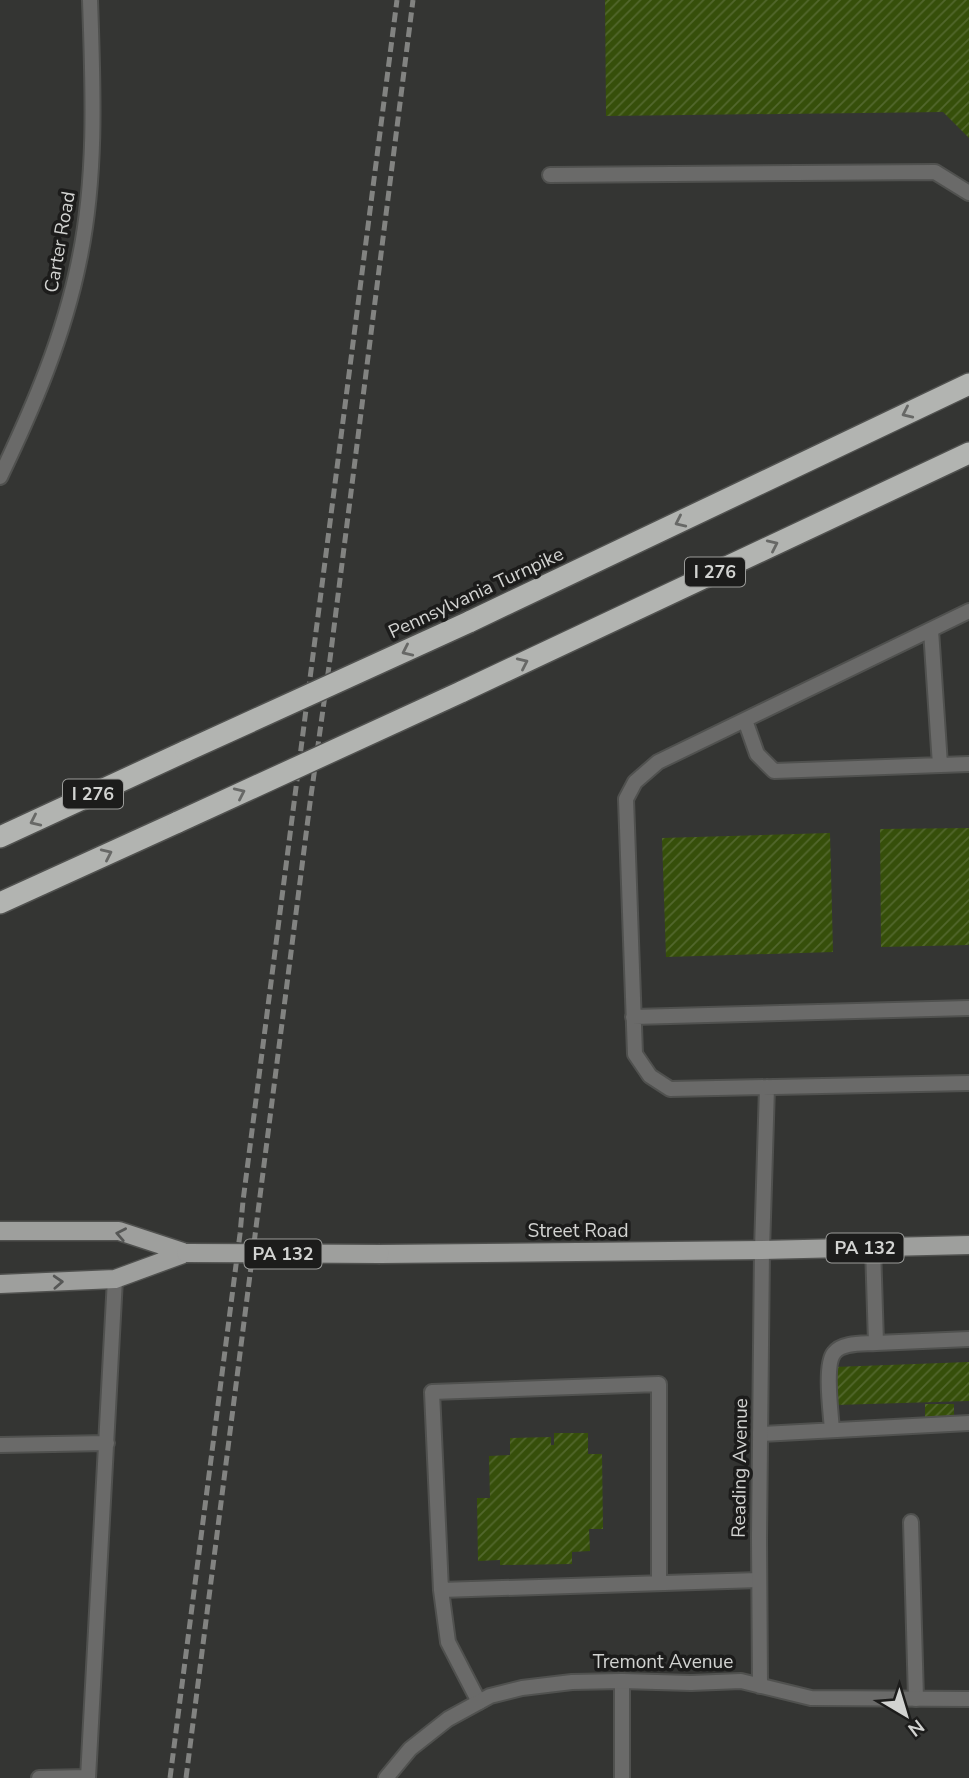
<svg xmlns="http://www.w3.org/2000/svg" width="969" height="1778" viewBox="0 0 969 1778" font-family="'Nunito Sans',sans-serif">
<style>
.building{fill:url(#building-hatch)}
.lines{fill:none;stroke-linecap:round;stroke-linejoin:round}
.lane-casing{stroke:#50514f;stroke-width:18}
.street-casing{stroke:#50514f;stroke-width:18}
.primary-casing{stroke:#50514f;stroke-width:21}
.highway-casing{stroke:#50514f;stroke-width:24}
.lane{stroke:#6a6a69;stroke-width:14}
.street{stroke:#6a6a69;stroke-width:14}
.primary{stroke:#9e9f9d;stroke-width:18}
.highway{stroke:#b2b4b1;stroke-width:21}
.rail{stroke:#828381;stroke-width:5;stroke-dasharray:10 5;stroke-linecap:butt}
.primary-bridge-casing{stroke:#50514f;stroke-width:21;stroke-linecap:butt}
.highway-bridge-casing{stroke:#50514f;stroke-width:24;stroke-linecap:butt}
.primary-bridge{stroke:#9e9f9d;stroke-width:18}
.highway-bridge{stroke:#b2b4b1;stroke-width:21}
.oneway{stroke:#676866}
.oneway2{stroke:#565756}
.labels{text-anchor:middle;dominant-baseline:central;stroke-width:7;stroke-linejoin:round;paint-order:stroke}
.shield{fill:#1c1c1b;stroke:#9b9c9a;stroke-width:2}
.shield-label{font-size:18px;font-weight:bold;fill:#d2d3d1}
.street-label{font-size:19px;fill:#d2d3d1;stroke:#1c1c1b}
</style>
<defs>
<pattern id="building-hatch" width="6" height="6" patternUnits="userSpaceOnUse" patternTransform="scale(1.75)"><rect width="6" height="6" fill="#364f0a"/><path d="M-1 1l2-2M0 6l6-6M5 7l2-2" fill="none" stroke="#52672d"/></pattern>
</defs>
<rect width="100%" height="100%" fill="#343533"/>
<path class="building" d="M605 0H969V138L943 112 606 116Z
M969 828V945L881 947 880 829Z
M830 833 833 952 666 957 662 838Z
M969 1362V1401L835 1405 834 1367Z
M925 1404H954V1421L925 1422Z
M554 1433H588V1454H602L603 1529H589L590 1551 572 1552V1564L500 1565V1560L478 1561 477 1498H490L489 1456 510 1455V1438L551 1437V1445H554Z"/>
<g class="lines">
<defs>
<path id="lane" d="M550 175 935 172 969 193
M969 611 658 762 635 782 626 799 635 1054 650 1076 670 1089 969 1083
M931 630 940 765
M745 720 757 754 774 771 969 764
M633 1017 969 1008
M873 1247 876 1343 969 1339
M762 1250 767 1087
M832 1430C831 1414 824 1365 834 1353 842 1342 863 1344 876 1343
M760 1434 969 1423
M0 1445 107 1443
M911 1522 916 1699
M659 1583V1384L432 1392 441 1590 759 1580
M441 1590 448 1642 479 1702
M622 1681V1778
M39 1778 88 1777
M88 1778 115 1279"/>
<path id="street" d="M0 477C33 408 64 336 79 261 97 176 93 87 90 0
M760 1686 759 1538 762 1250
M386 1778 410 1749 448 1719 490 1696 522 1688 572 1682 622 1681 691 1683 741 1681 811 1698 969 1699"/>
<path id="primary" d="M0 1231H119L186 1253
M380 1254 762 1250 969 1245
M0 1284 115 1279 186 1253"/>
<path id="highway" d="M469 622 969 384
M461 692 969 453
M0 837 186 751
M0 903 178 822"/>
</defs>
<use href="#lane" class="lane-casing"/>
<use href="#street" class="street-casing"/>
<use href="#primary" class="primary-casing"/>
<use href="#highway" class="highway-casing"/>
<use href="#lane" class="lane"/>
<use href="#street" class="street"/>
<use href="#primary" class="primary"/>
<use href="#highway" class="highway"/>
<path class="rail" d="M170 1778 240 1234 243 1201 397 0
M186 1778 310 803 330 659 413 0"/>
<defs>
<path id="primary-bridge" d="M186 1253 380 1254"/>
<path id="highway-bridge" d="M186 751 469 622
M178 822 461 692"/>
</defs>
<use href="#primary-bridge" class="primary-bridge-casing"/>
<use href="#highway-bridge" class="highway-bridge-casing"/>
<use href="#primary-bridge" class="primary-bridge"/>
<use href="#highway-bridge" class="highway-bridge"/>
</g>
<defs><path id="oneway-chevron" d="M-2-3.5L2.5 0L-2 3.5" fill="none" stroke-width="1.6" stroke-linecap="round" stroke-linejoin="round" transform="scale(1.75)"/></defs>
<g class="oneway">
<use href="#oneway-chevron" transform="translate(907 413) rotate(155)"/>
<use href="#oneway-chevron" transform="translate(680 522) rotate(155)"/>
<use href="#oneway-chevron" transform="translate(773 545) rotate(-25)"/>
<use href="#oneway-chevron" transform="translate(407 651) rotate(155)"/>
<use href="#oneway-chevron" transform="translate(523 663) rotate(-25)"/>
<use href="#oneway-chevron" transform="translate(240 793) rotate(-25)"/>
<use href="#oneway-chevron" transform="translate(35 821) rotate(155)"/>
<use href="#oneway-chevron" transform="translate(107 854) rotate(-25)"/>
</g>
<g class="oneway2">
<use href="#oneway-chevron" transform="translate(121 1234) rotate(-169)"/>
<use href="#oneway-chevron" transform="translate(58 1282) rotate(-3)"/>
</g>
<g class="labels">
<g class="shield">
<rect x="685" y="557.5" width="60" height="29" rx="5"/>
<rect x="63" y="779.5" width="60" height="29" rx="5"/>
<rect x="826.5" y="1233.5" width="77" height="29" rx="5"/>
<rect x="244.5" y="1239.5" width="77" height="29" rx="5"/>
</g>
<g class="shield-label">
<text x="715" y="572">I 276</text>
<text x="93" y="794">I 276</text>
<text x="865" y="1248">PA 132</text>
<text x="283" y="1254">PA 132</text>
</g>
<g class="street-label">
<text transform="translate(60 242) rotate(-80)">Carter Road</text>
<text transform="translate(476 593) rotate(-25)">Pennsylvania Turnpike</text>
<text x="578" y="1231">Street Road</text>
<text transform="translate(740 1468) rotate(-89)">Reading Avenue</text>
<text x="663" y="1662">Tremont Avenue</text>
</g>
</g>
<g transform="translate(906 1715) rotate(142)" stroke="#1c1c1b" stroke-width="5" paint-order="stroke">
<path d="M0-5L12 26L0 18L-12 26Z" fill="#d2d3d1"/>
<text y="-10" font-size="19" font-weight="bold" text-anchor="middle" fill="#d2d3d1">N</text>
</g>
</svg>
